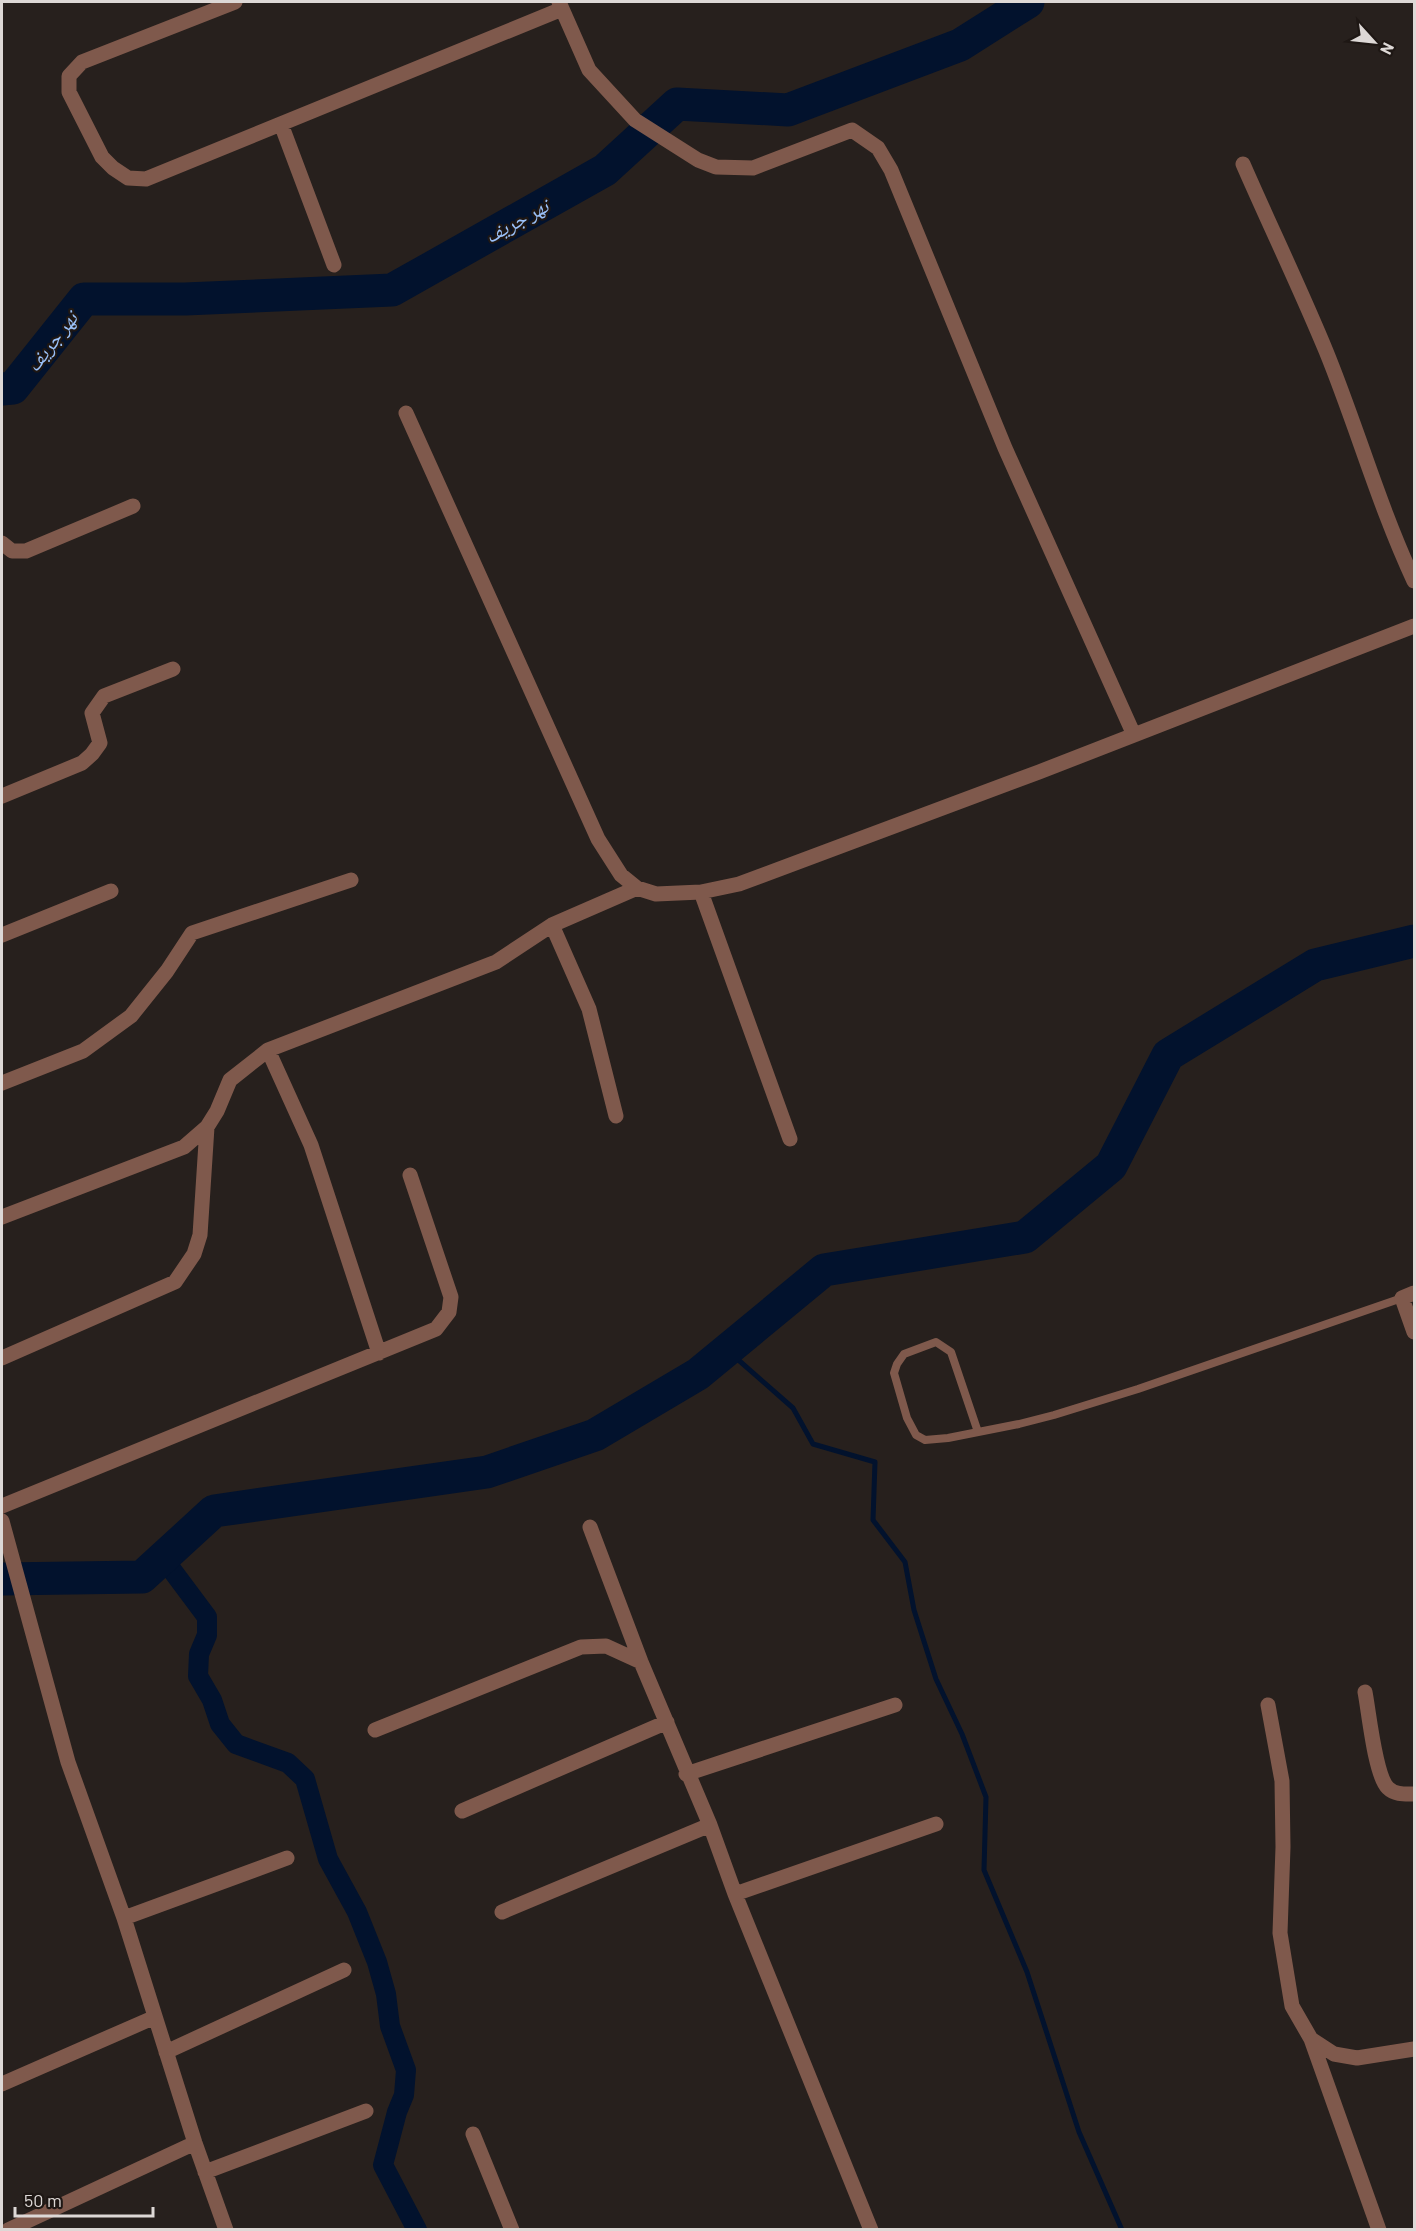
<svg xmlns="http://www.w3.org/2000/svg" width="1416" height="2231" viewBox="0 0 1416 2231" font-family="Barlow,'Noto Naskh Arabic',sans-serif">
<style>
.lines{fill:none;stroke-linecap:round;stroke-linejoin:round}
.stream{stroke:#02122d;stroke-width:5}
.canal{stroke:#02122d;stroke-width:20}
.river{stroke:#02122d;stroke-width:33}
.lane{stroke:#7f594c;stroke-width:8}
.street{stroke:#7f594c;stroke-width:15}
.labels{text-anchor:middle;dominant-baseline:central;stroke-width:4.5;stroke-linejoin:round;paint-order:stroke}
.water-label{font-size:20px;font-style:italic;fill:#9ac1f9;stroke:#1e1714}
</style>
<rect width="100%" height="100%" fill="#27201d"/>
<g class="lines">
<path class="stream" d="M727 1350 793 1408 813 1444 875 1462 873 1520 905 1562 914 1610 936 1679 962 1734 986 1797 984 1870 1027 1972 1079 2132 1122 2230"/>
<path class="canal" d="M163 1558 207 1617V1635L199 1654 198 1676 212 1700 220 1724 236 1744 288 1763 305 1779 328 1859 357 1912 377 1962 386 1994 390 2026 406 2070 404 2095 397 2112 383 2165 417 2230"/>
<path class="river" d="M2 389 13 388 84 299H185L392 290 605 170 677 104 788 110 960 45 1028 2
M2 1579 142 1577 214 1511 487 1472 595 1435 698 1374 824 1270 1025 1237 1111 1166 1168 1055 1315 965 1414 941"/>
<path class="lane" d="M978 1432 951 1352 936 1342 904 1354 897 1364 894 1373 907 1418 916 1435 925 1440 948 1438 1019 1424 1054 1415 1138 1389 1402 1298"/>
<path class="street" d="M235 2 82 62 69 76V92L102 157 113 168 128 178 146 179 562 9
M559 2 589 70 635 120 698 160 716 167 753 168 852 130 878 148 891 170 1005 448 1134 735 1414 626
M281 124 334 265
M1243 164C1270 226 1300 288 1326 351 1357 427 1379 506 1414 581
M406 413 598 839 621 875 637 888 656 894 701 892 739 884 1039 772 1134 735
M2 543 12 551H26L133 506
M2 796 82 763 92 754 100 743 92 713 104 696 173 669
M701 892 790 1139
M552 925 589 1009 616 1116
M2 935 111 891
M268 1050 311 1145 379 1353
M2 1083 83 1051 131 1016 167 971 192 933 351 880
M2 1217 184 1147 207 1127 217 1111 230 1080 268 1050 496 962 552 925 637 888
M1414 1293 1402 1298 1414 1332
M2 1358 175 1282 194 1254 200 1235 207 1127
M2 1506 436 1329 449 1312 451 1297 410 1175
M2 1521 68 1762 124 1918 195 2143 226 2230
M590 1527 641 1662 710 1825 735 1894 871 2230
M1365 1692C1369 1712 1375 1776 1388 1788 1395 1795 1405 1794 1414 1794
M1268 1705 1282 1781 1283 1847 1280 1933 1292 2006 1311 2039 1334 2054 1357 2058 1414 2049
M375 1730 581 1647 606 1646 641 1662
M686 1774 895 1705
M462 1811 667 1722
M735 1894 936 1824
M502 1912 710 1825
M124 1918 287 1858
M1311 2039 1379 2230
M166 2052 344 1970
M2 2084 155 2017
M473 2134 512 2230
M205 2172 366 2111
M8 2230 195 2143"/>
</g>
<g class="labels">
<g class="water-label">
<text transform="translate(516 220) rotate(-29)">نهر جريف</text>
<text transform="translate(51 341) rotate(-52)">نهر جريف</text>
</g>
</g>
<rect width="1416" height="2231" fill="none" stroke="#ddd8d6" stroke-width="6"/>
<g transform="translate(1374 42) rotate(117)" stroke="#1e1714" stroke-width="4.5" paint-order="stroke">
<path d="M0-4.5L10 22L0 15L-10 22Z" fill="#ddd8d6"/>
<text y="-9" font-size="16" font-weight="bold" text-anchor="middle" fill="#ddd8d6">N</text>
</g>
<path d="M15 2207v9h138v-9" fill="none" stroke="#ddd8d6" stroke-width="3"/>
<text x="24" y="2207" font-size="18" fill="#ddd8d6" stroke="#1e1714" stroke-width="4.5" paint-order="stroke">50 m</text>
</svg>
